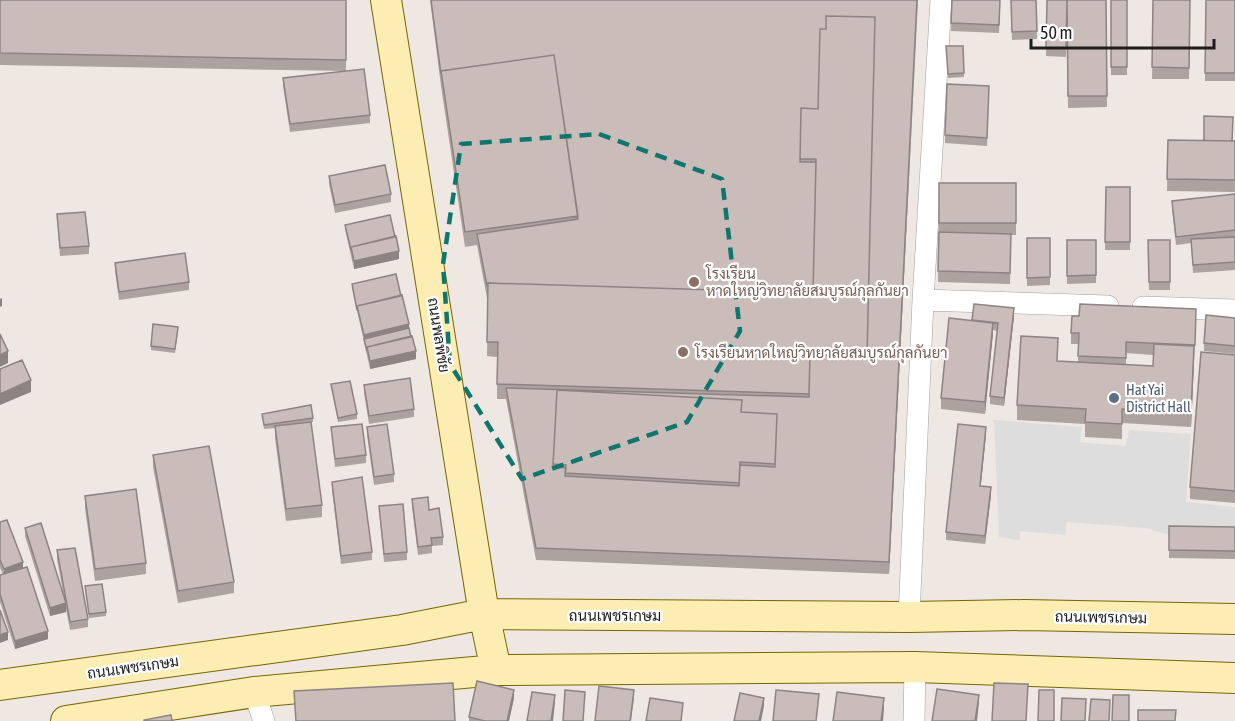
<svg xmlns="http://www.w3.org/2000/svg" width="1235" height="721" viewBox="0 0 1235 721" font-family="'Asap Condensed',Sarabun,sans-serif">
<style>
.parking{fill:#ddd}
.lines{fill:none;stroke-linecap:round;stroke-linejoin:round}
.street-casing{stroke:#a1a1a1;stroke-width:22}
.secondary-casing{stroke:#776500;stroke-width:32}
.street{stroke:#fff;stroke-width:21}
.secondary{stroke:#fcedb3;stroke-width:30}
.wall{fill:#aea29e;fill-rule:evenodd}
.shaded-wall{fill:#8d8481}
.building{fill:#cabcb8;stroke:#8d8481;stroke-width:1.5;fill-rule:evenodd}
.marked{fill:none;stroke:#0f766e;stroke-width:4.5;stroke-dasharray:12 8;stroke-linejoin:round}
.education-dot{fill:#8d6e63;stroke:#fff;stroke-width:2}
.service-dot{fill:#5c6f8a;stroke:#fff;stroke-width:2}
.labels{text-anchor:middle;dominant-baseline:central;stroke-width:4.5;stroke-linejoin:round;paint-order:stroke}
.education-label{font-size:15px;fill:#785e54;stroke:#fff;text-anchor:start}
.street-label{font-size:15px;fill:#1d1d1d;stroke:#fff}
.service-label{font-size:15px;fill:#4e5e75;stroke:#fff;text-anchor:start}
</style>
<rect width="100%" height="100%" fill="#efe7e2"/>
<path class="parking" d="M994 420 1082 427 1080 442 1126 446 1129 430 1191 434 1186 502 1235 507V535L1165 534 1146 528 1067 522 1065 535 1020 531V540L999 537Z"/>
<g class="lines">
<defs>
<path id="street" d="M923 300 1108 306
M1143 307 1235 310
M909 617 923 300 941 0
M254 692 264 721
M914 721 915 667"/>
<path id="secondary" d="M386 0 484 614 496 670
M0 685 402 630 484 614 909 617 1024 615 1235 619
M66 721 254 692 496 670 915 667 1235 678"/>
</defs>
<use href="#street" class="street-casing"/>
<use href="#secondary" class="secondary-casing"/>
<use href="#street" class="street"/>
<use href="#secondary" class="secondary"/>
</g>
<path class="wall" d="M0 0H346V71L0 65Z
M430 0H918L889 574 536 560 506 399H497V357L487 356 488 298H487L477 245 465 247 441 86Z
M952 0H1000L999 33 951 31Z
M1011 0H1036L1037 39 1012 40Z
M1047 0H1067L1066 57 1046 56Z
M1067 0H1106L1107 107 1068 108Z
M1111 0H1127V75H1111Z
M1153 0H1190L1189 79H1152Z
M1206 0H1235V81H1205Z
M946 46H963L964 77 948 78Z
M283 78 370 115V123L290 132 283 86Z
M989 94 987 146 945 143V135Z
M1168 140 1235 141V192L1167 191Z
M329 176 391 194V202L335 213 329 184Z
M939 183H1016V235H1011L1010 284 938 282Z
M1106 187H1130V250H1105Z
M1235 194V270L1193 273 1191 243 1176 245 1172 209V201Z
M57 214 89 246V254L60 256Z
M345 225 399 259 354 269 345 229Z
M1027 238H1050V285L1027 286Z
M1067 240H1096V283L1067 284Z
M1148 240H1170V290H1149Z
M115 263 189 282V290L119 300 115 271Z
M352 284 409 328 416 359 370 369 352 288Z
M1014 316 1004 406 990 404V396L997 331 993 330 985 414 941 409V398L972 321Z
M1235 318V354L1204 351V343Z
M1196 321 1191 427 1122 423V439L1085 437V424L1017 420V405L1058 361 1078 362V344H1071V333ZM1126 353 1153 355V366L1126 365Z
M178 331 175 353 151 350V346Z
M1235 355V503L1190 499V487Z
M331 384 357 414V419L338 422Z
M364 385 414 409V417L369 424 364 393Z
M262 414 313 418V422L304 423 322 505V517L286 521 275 438V428L264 429Z
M331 427 366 455V463L335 467Z
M367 427 394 474V482L374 485 367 435Z
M986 435 980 486 991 495 985 544 946 540V532Z
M153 455 234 582V593L178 603 153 467Z
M332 482 372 552V560L341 564 332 490Z
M85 496 146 563V574L95 581 85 508Z
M412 499 429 510 443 537V545L432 546V553L418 555 412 507Z
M379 506 407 552V560L384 562Z
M0 522 23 568 48 639 15 649 0 602V575L3 574 0 568Z
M1169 526 1235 527V559L1169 558Z
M25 528 64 597 57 559V550L88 619V627L70 630 66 609V612L50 616 25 536Z
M85 586 106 612V616L89 618Z
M514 698 509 721H469V717Z"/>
<path class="shaded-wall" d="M918 0 889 574V562Z
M399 251V259L354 269V261Z
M2 298V306L0 307V299Z
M1014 308V316L1004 406V398Z
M993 323V334L985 414V402Z
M409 324V332L364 339V335Z
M1194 346V361L1191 427V412Z
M8 351V363L0 367V355Z
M416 351V359L370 369V361Z
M31 380V392L0 405V394Z
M986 427V435L980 494V486Z
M991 487V495L985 544V536Z
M23 562V570L4 577V569Z
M66 603V612L50 616V608Z
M48 631V639L15 649V641Z
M8 632V640L0 643V635Z
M514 690V698L509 721H507Z
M634 690V698L631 721H630Z
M555 695V703L553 721H551Z
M979 695V703L977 721H975Z
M764 698V706L761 721H759Z
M884 698V709L883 721H881Z"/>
<path class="building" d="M0 0H346V60L0 53Z
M431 0H917L889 562 536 548 506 388 809 397 810 355 867 357 875 17 826 16V29H820L818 109 801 108 800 162H816L813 293 488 283V286H487L477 234 578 219 554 55 441 71V74ZM557 390 742 400 741 412 777 414 775 467 740 465 739 486 565 476 566 468 553 467Z
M952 0H1000L999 25 951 23Z
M1011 0H1036L1037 31 1012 32Z
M1047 0H1067L1066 48H1046Z
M1067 0H1106L1107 96H1068Z
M1111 0H1127V67H1111Z
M1153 0H1190L1189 68 1152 67Z
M1206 0H1235V73H1205Z
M826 16 875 17 867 354 810 352 809 394 497 384 498 342H487L488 283 813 293 816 159H800L801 108 818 109 820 29H826Z
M946 46H963L964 73 948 74Z
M554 55 578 216 465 232 441 71Z
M364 69 370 115 290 124 283 78Z
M947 84 989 86 987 138 945 135Z
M1204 116 1233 117 1232 141H1204Z
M1168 140 1235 141V180L1167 179Z
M385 165 391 194 335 205 329 176Z
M939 183H1016V223H939Z
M1106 187H1130V242H1105Z
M1235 194V230L1176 237 1172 201Z
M85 212 89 246 60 248 57 214Z
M390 215 395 237 351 247V250L345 225Z
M939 232 1011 234 1010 273 938 271Z
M396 236 399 251 354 261 351 247Z
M1235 237V262L1193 265 1191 239Z
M1027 238H1050V277L1027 278Z
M1067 240H1096V275L1067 276Z
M1148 240H1170V282H1149Z
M185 253 189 282 119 292 115 263Z
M396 274 401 296 357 306V310L352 284Z
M402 295 409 324 364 335 357 306Z
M974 304 1014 308 1004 398 990 396 998 323 972 320Z
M1080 304 1196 309 1195 345 1126 342V358L1078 356 1079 333H1071L1072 316H1079Z
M1206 315 1235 318V346L1204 343Z
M949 318 993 323 985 402 941 398Z
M153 324 178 327 175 349 151 346Z
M409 328 411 337 367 347V351L364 339Z
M0 334 8 351 0 355Z
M412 336 416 351 370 361 367 347Z
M1021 336 1058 338 1057 361 1153 366 1154 344 1194 346 1191 412 1122 409V424L1085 422 1086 409 1017 405Z
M1201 352 1235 355V491L1190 487Z
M22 360 31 380 0 394V369Z
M410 378 414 409 369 416 364 385Z
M350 381 357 414 338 418 331 384Z
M557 390 742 400 741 412 777 414 775 464 740 462 739 483 565 473 566 465 553 464Z
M311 405 313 418 264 425 262 414Z
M311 422 322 505 286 509 275 426Z
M362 424 366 455 335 459 331 427Z
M387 424 394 474 374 477 367 427Z
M958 424 986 427 980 486 991 487 985 536 946 532Z
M209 446 234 582 178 591 153 455Z
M362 477 372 552 341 556 332 482Z
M136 489 146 563 95 569 85 496Z
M428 497 429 510 439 508 443 537 431 538 432 545 418 547 412 499Z
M403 504 407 552 384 554 379 506Z
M7 520 23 562 4 569 0 560V522Z
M41 523 66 603 50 608 25 528Z
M1169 526 1235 527V551L1169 550Z
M75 548 88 619 70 622 57 550Z
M27 567 48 631 15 641 0 594V575Z
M102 584 106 612 89 614 85 586Z
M0 610 8 632 0 635Z
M477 681 514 690 507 721H485L469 717Z
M453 683 455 721H296L294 691Z
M994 683 1028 684 1026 721H992Z
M599 686 634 690 630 721H595Z
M937 689 979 695 975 721H932Z
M565 690 585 692 583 721H563Z
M776 690 819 694 816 721H773Z
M1039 690H1054V721H1038Z
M532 692 555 695 551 721H527Z
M837 692 884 698 881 721H833Z
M740 693 764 698 759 721H734Z
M1113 695H1129V721H1112Z
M650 698 683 703 681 721H646Z
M1062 698 1086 699 1085 721H1061Z
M1091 699 1110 700 1109 721H1089Z
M1138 710H1176L1175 721H1138Z
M171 715 172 721H144V720Z"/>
<path class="marked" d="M599 134 722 179 740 331 687 422 522 479 450 364 443 264 461 144Z"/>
<g class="education-dot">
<circle cx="694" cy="282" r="6"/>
<circle cx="683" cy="352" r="6"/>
</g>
<circle class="service-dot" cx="1114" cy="398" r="6"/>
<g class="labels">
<g class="education-label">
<text x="706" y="273">โรงเรียน<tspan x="706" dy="17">หาดใหญ่วิทยาลัยสมบูรณ์กุลกันยา</tspan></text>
<text x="695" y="352">โรงเรียนหาดใหญ่วิทยาลัยสมบูรณ์กุลกันยา</text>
</g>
<g class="street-label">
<text transform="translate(439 335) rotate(81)">ถนนพลพิชัย</text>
<text x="615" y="615">ถนนเพชรเกษม</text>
<text transform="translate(1101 617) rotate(1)">ถนนเพชรเกษม</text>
<text transform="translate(133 667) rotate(-8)">ถนนเพชรเกษม</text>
</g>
<g class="service-label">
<text x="1126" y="389">Hat Yai<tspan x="1126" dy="17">District Hall</tspan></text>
</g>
</g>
<path d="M1031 39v9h183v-9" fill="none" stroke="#1d1d1d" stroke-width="3"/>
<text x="1040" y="39" font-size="18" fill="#1d1d1d" stroke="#ffffff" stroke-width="4.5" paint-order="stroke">50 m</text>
</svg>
